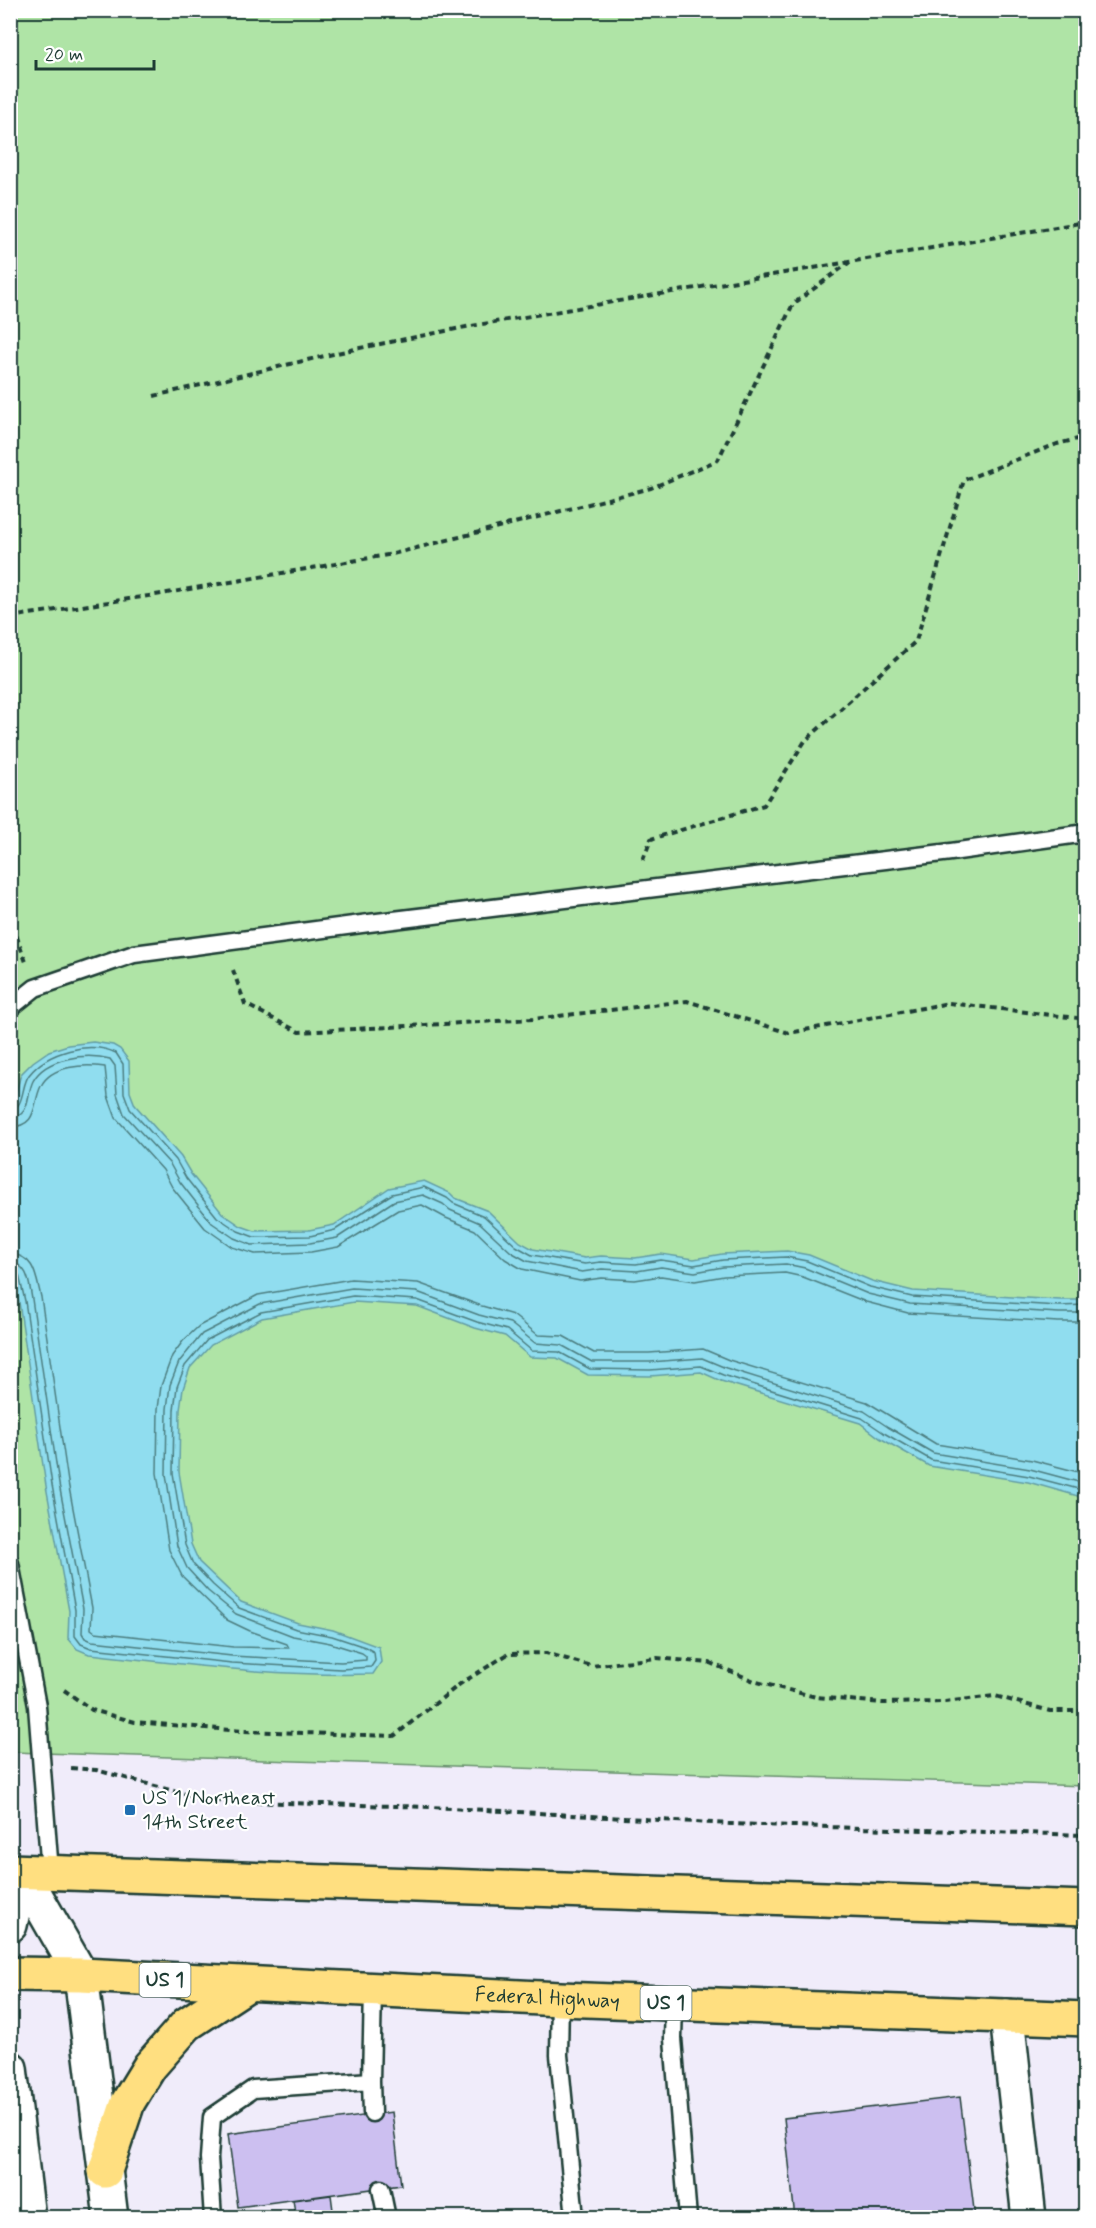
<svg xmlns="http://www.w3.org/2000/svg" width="1096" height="2228" viewBox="0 0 1096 2228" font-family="Mynerve,sans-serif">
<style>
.green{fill:#afe4a6;stroke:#67906d;stroke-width:1.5}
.water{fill:#90ddef;stroke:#639da4;stroke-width:1.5}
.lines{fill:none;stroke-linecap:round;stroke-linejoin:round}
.shore{stroke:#4c7d7f;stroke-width:1.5}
.building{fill:#ccbff0;stroke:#1f3d34;stroke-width:1.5}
.lane-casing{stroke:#1f3d34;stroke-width:21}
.street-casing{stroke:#1f3d34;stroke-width:38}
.secondary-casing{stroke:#1f3d34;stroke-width:38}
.primary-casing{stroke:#1f3d34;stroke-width:38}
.path{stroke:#1f3d34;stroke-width:4;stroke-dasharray:6 4.5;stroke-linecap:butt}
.lane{stroke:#fff;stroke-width:16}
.street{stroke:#fff;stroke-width:33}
.secondary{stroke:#fff;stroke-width:33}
.primary{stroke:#ffdf80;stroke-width:33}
.poi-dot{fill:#1f6fb2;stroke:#fff;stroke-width:2}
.labels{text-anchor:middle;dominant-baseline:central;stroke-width:4.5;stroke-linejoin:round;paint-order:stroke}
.shield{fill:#fff;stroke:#627771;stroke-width:1.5}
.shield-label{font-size:20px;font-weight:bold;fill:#1f3d34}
.poi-label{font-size:21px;fill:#1f3d34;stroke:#fff;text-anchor:start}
.street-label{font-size:21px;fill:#1f3d34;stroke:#fff}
</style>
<rect width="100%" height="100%" fill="#f0ecfa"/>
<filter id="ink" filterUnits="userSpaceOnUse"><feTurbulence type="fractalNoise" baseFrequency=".0167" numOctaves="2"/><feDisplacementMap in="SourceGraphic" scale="12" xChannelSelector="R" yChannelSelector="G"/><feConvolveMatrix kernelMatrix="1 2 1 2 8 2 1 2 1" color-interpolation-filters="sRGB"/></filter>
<g filter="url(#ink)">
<path class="green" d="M11 11H1085V1786L11 1752Z"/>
<path class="water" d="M93 1042 113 1045 120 1049 129 1061 130 1092 135 1105 181 1157 191 1174 222 1213 241 1226 255 1231 309 1230 334 1225 389 1188 424 1181 450 1193 455 1198 488 1211 520 1242 533 1249 585 1258 601 1256 635 1258 661 1254 694 1259 722 1254 787 1251 809 1255 872 1281 913 1291 1060 1300H1085V1498L1028 1482 929 1466 880 1438 860 1423 721 1381 701 1372 650 1376 588 1375 557 1358 530 1357 505 1336 475 1328 417 1306 354 1302 262 1318 211 1345 190 1368 183 1389 180 1410 179 1472 191 1544 199 1562 241 1602 298 1623 333 1630 379 1647 381 1662 373 1674C278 1677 183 1664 89 1654L77 1649 68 1638 69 1611 46 1486 19 1302 12 1272 10 1114 21 1074 33 1062 49 1051 68 1045Z"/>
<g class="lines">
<path class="shore" d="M10 1110C25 1108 21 1085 29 1075 47 1052 89 1040 116 1053L123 1064 124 1093 130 1109 176 1160 186 1178 217 1217 238 1231 254 1237 310 1236 335 1230 392 1194 424 1187 447 1198 453 1203 484 1216 516 1246 532 1255 585 1264 601 1262 636 1264 661 1260 694 1265 723 1260 786 1257 807 1261 870 1287 912 1297 1059 1306 1086 1305
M10 1118C31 1117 26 1095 33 1081 46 1057 87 1053 110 1059L115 1066 117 1094 124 1114 170 1164 180 1182 212 1223 234 1238 252 1245 310 1243 337 1238 394 1201 423 1195 443 1204 450 1210 480 1223 511 1252 527 1261 582 1272 602 1269 637 1271 661 1267 695 1272 723 1267 786 1264 805 1268 868 1294 910 1304 1059 1313H1086
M10 1127C39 1126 32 1104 41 1086 51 1065 85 1064 105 1067L108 1096 116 1118 163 1170 172 1187 205 1228 232 1247 255 1254 311 1252 338 1247 398 1210 422 1205 446 1218 475 1230 505 1259 522 1269 580 1281 602 1278 635 1280 661 1276 695 1281 724 1276 785 1273 803 1277 866 1302 908 1313 1058 1322H1086
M10 1254C35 1255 36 1277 41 1297L68 1482 92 1608 91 1629 95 1632 233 1647 289 1648 287 1644 250 1631 227 1620 182 1576 169 1550 157 1473 158 1409 161 1386 172 1356 183 1341 199 1326 258 1295 351 1279 418 1283 482 1306 513 1315 538 1335 563 1336 594 1353H649L703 1349 729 1360 867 1402 936 1444 1032 1460 1086 1474
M10 1263C29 1264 29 1284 32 1299L59 1484 83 1609 82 1633 85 1638 92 1641 232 1656 341 1662 366 1660V1656L362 1653 330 1643 293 1636 236 1614 208 1591 187 1568 177 1546 166 1474 167 1409 170 1385 179 1362 202 1334 260 1304 352 1288 417 1292 479 1315 510 1323 535 1343 561 1345 592 1362H650L702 1358 726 1368 864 1411 888 1427 933 1453 1030 1469 1086 1484
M10 1271 19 1275 25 1301 52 1485 75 1610V1636L81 1644 91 1648 232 1663 341 1669 371 1667 375 1661 374 1652 365 1647 332 1636 296 1629 239 1608 213 1585 193 1564 185 1545 173 1473 174 1410 177 1387 185 1366 207 1340 261 1312 353 1296 417 1300 477 1322 507 1330 532 1351 559 1352 590 1369 650 1370 701 1366 723 1375 862 1418 884 1433 931 1460 1029 1476 1086 1491"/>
</g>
<path class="building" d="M960 2097 975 2218H795L784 2118Z
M392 2112 401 2185 238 2207 228 2134Z
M331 2195 334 2218H296L293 2200Z"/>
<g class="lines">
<defs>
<path id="lane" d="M10 1008 35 988 134 954 369 923 951 852 1086 833
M10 1563 37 1706 50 1872
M560 1999 559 2055 575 2218
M674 2003 673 2039 688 2218
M371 2081 372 2113
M381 2189 387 2218
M213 2218 209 2158 212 2117 253 2089 371 2081 373 1990"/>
<path id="street" d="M1007 2016 1029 2218"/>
<path id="secondary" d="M22 1872 81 1975 111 2218
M10 1925 22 1872
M10 2068 28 2218"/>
<g id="primary">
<path d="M10 1871 1086 1908"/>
<path id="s1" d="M10 1974 81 1975 560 1999 1086 2019"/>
<path d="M105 2171 128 2102 150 2066 187 2024 248 1984"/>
</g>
</defs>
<use href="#lane" class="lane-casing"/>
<use href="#street" class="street-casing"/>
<use href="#secondary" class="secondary-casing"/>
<use href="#primary" class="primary-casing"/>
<path class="path" d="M154 396 350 350 471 326 1086 222
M10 617 155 595 393 554 651 488 718 460 793 304 850 262
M643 860 651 839 764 805 805 741 916 641 964 480 1057 444 1086 437
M10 928 15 932 26 962
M233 970 245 1004 299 1032 533 1019 687 1001 789 1033 949 1003 1086 1019
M64 1690 92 1710 135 1722 243 1731 394 1736 460 1684 508 1654 546 1653 591 1666 657 1658 710 1663 757 1682 816 1697 882 1703 945 1702 995 1696 1050 1711H1086
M71 1768 96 1770 211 1801 432 1807 730 1824 1086 1835"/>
<use href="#lane" class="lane"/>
<use href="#street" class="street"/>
<use href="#secondary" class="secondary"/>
<use href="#primary" class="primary"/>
</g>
</g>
<rect class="poi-dot" x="124" y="1804" width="12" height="12" rx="3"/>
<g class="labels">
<g class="shield">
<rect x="139.5" y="1963" width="51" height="34" rx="4.5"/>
<rect x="640.5" y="1986" width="51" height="34" rx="4.5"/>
</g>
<g class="shield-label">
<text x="165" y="1980">US 1</text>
<text x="666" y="2003">US 1</text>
</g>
<g class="poi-label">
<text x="142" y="1798">US 1/Northeast<tspan x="142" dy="24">14th Street</tspan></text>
</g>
<g class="street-label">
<text stroke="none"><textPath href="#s1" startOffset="538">Federal Highway</textPath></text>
</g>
</g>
<rect width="1096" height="2228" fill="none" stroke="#fff" stroke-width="36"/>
<rect x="18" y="18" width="1060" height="2192" fill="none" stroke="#1f3d34" stroke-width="2" filter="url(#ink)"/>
<path d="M36 60v9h118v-9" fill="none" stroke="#1f3d34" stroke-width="3"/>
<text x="45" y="60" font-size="18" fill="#1f3d34" stroke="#ffffff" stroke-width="4.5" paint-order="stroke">20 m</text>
</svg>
